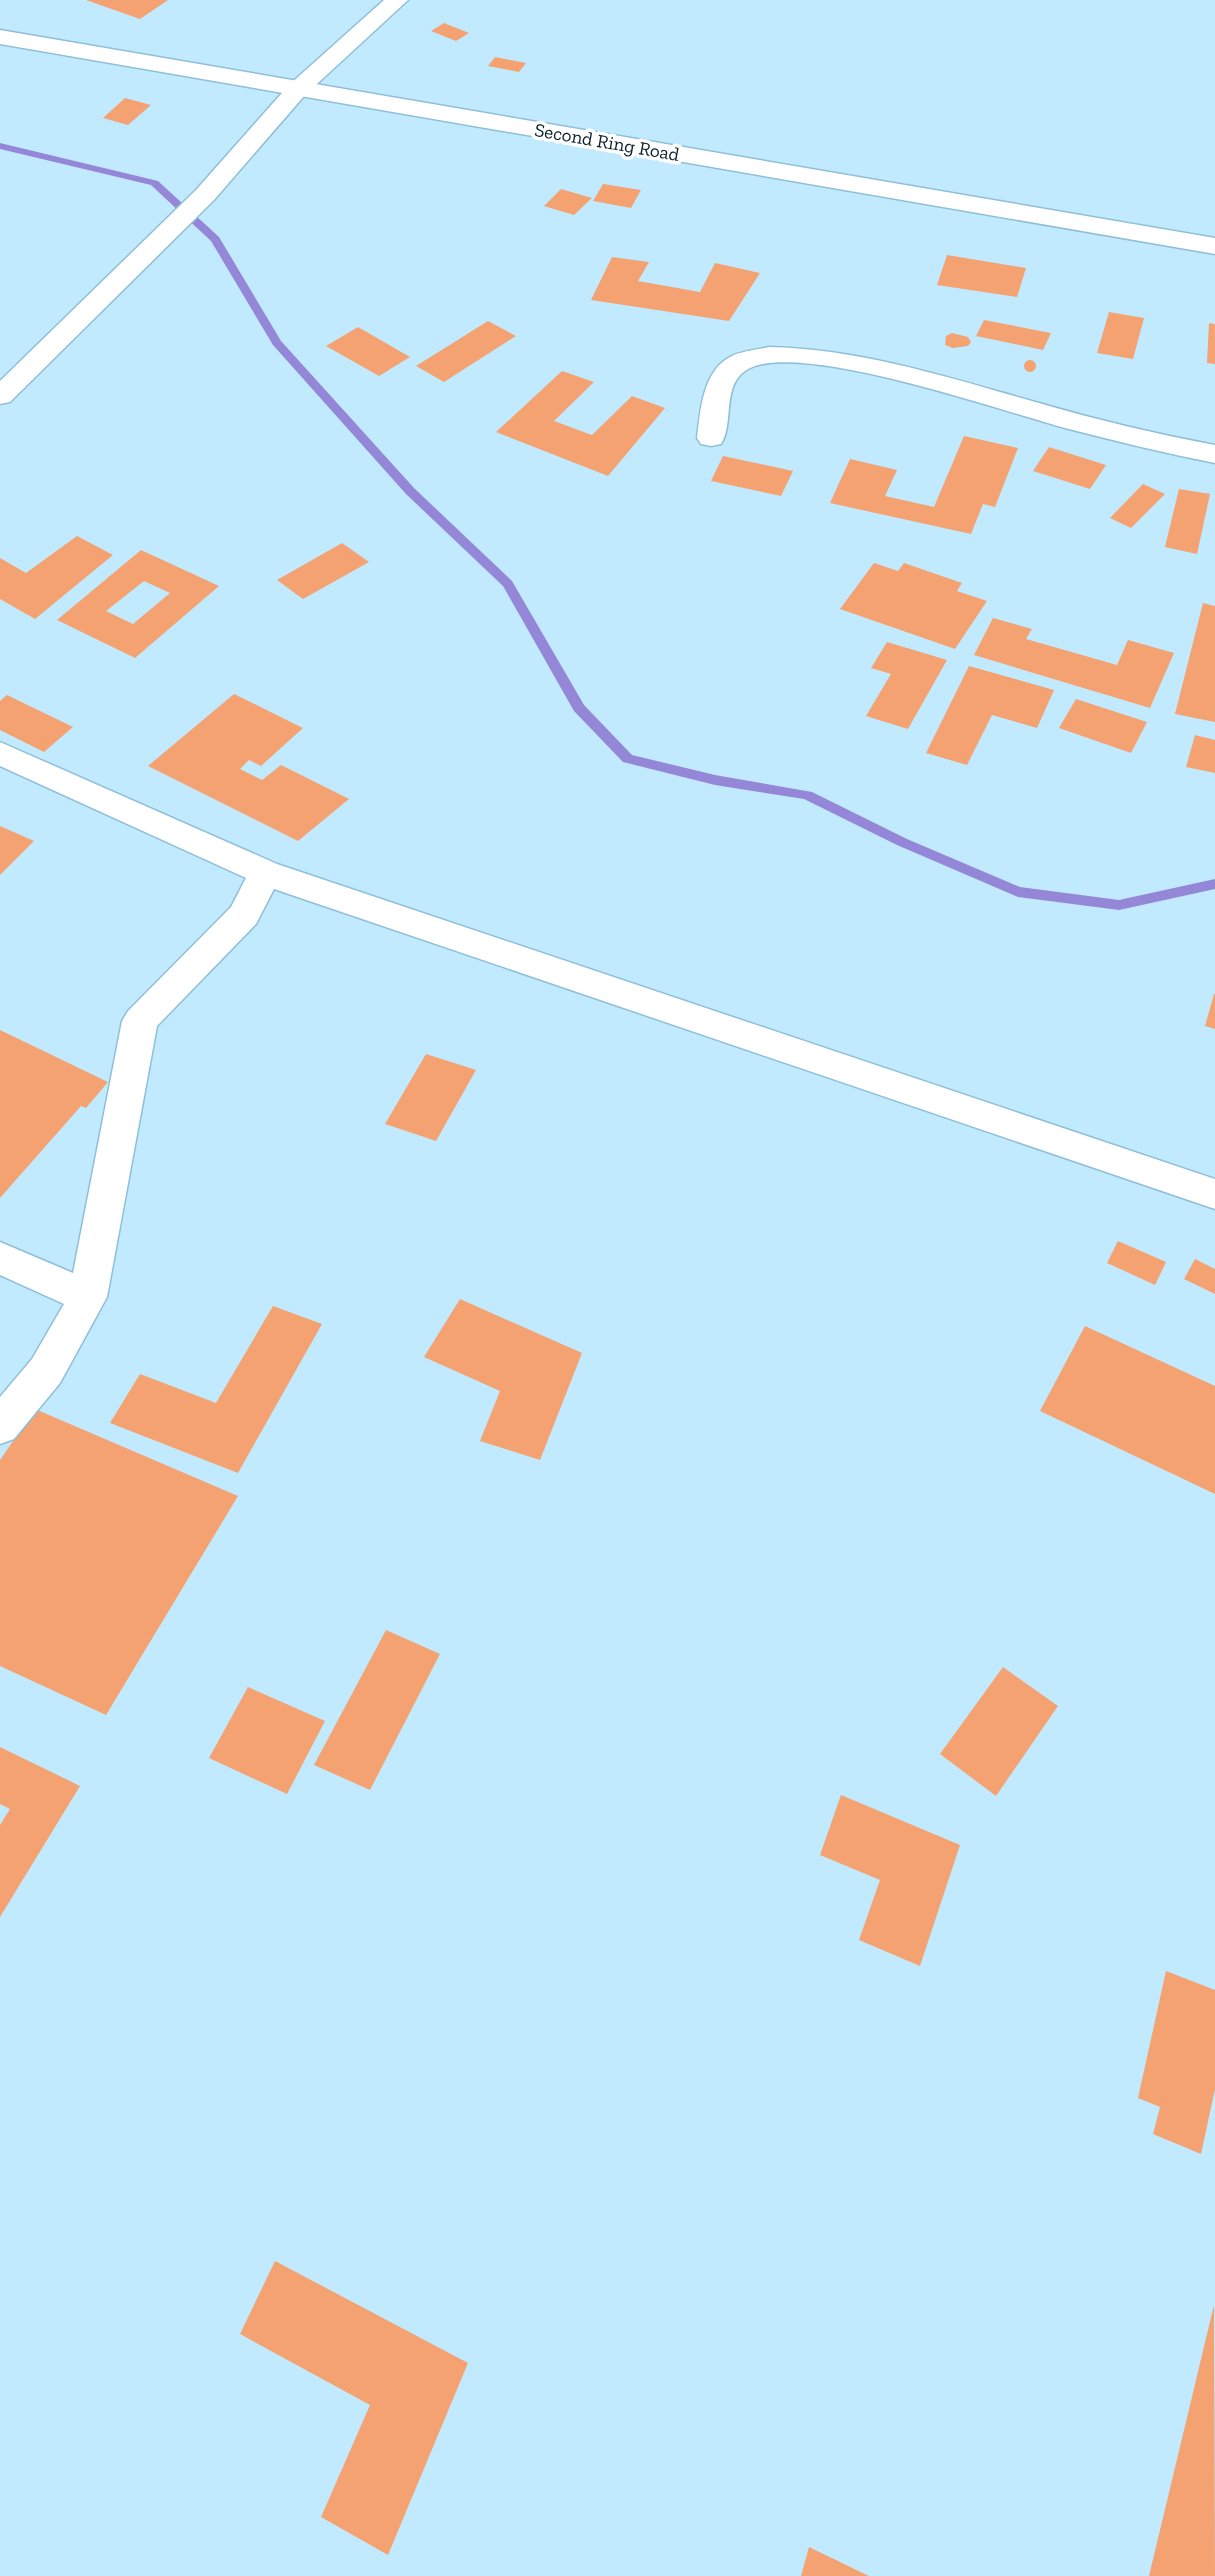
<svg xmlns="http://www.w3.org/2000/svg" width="1215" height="2576" viewBox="0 0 1215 2576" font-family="'Zilla Slab',serif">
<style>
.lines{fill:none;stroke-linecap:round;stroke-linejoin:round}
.stream{fill:#9587d7;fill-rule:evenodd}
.building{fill:#f4a271;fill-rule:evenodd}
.minor-casing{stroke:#8ebfd8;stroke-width:3}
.secondary-casing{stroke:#8ebfd8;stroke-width:3}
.minor{fill:#fff;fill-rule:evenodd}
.secondary{fill:#fff;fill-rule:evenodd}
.labels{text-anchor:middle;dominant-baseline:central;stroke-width:7;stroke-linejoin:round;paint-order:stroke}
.far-street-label{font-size:19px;fill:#0c202a;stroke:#fff}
</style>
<rect width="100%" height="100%" fill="#c2eaff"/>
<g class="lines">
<path class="stream" d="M0 143 158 181 219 237 281 341 414 488 512 581 584 705 632 755 715 775 812 792 907 839 1020 887 1119 900 1215 879V889L1119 910 1018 897 897 845 804 799 715 785 623 762 574 711 503 586 406 494 273 345 211 241 151 185 0 149Z"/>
</g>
<path class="building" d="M86 0H168L140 19Z
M444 23 469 33 456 41 431 31Z
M495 57 526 63 519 72 488 66Z
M125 98 151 105 128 125 103 118Z
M603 184 641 190 631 208 593 201Z
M561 189 592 198 574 215 544 206Z
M947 255 1026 268 1017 297 937 285Z
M612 257 649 262 638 281 700 292 715 263 760 273 729 321 591 300Z
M1109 312 1144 318 1133 359 1097 353Z
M984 320 1051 333 1043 350 976 336Z
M488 321 516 336 444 382 416 366Z
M1209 323 1215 324V364L1207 363Z
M358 327 410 357 379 376 326 346Z
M952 333 968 337 971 342 968 346 953 348 945 345 946 336Z
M1024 366a6 6 0 1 1 12 0a6 6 0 1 1-12 0Z
M562 371 594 382 554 421 592 435 632 396 665 408 608 476 496 432Z
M964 436 1018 448 995 507 983 504 971 534 830 503 850 459 897 470 885 496 934 507Z
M1049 447 1106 465 1090 489 1033 471Z
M723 456 793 471 781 496 711 481Z
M1143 484 1165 494 1131 528 1110 518Z
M1179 489 1210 494 1197 554 1165 547Z
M77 536 113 555 35 619 0 599V558L26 573Z
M342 543 369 562 303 599 277 580Z
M141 550 219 586 135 658 57 620ZM144 581 170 593 133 624 106 611Z
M874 563 898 571 904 563 962 583 957 591 987 601 955 649 840 609Z
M1203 603 1215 606V722L1175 714Z
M993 618 1032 629 1026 639 1117 665 1128 640 1174 653 1150 708 974 655Z
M887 642 947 660 908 729 866 716 891 674 871 668Z
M969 666 1054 690 1037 728 992 715 967 765 926 753Z
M234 694 303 728 261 766 249 760 240 769 262 780 281 765 349 799 298 841 148 766Z
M7 695 73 727 44 752 0 730V701Z
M1076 699 1147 722 1131 753 1059 728Z
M1195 735 1215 740V773L1186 767Z
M0 826 34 841 0 875Z
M1214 994H1215V1029L1205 1026Z
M0 1030 108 1082 86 1108 81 1106 0 1198Z
M426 1054 476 1070 436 1141 385 1124Z
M1118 1241 1166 1262 1155 1285 1107 1263Z
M1195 1259 1215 1269V1294L1184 1279Z
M460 1299 582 1353 540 1460 480 1441 500 1391 424 1357Z
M273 1306 322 1324 238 1473 110 1423 140 1374 216 1403Z
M1085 1326 1215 1386V1494L1040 1411Z
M35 1409 238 1496 106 1715 0 1666V1460Z
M386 1630 440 1654 370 1790 314 1765Z
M1003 1667 1058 1706 996 1796 940 1754Z
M248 1687 325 1721 287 1794 209 1758Z
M0 1747 80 1786 0 1917V1825L10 1809 0 1804Z
M841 1795 960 1845 920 1966 859 1940 880 1880 820 1855Z
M1166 1971 1215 1990V2089L1201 2154 1153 2134 1160 2107 1138 2098Z
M275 2261 468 2363 388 2555 321 2517 370 2405 240 2334Z
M1214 2305 1215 2576H1149Z
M809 2547 869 2576H801Z"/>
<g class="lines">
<defs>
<path id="minor" d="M384 0H408L305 95 214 200 10 402 0 404V381L196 190 289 85Z
M769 347C862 349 950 378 1039 403 1097 420 1156 434 1215 445V463C1165 453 1115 441 1065 428 1002 411 805 342 750 368 720 382 735 423 721 444L711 446 701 444 697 438C700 411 703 371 730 357 741 351 757 350 769 347Z
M0 742 277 864 1215 1179V1209L274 889 256 924 157 1026 107 1297 60 1383 14 1439 0 1444V1397L32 1359 64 1304 0 1275V1242L73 1273 122 1021 128 1011 231 907 246 878 0 766Z"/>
<path id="secondary" d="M0 30 1215 238V254L0 44Z"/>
</defs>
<use href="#minor" class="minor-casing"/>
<use href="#secondary" class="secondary-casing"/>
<use href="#minor" class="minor"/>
<use href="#secondary" class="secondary"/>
</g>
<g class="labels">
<g class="far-street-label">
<text transform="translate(607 142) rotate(10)">Second Ring Road</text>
</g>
</g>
</svg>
